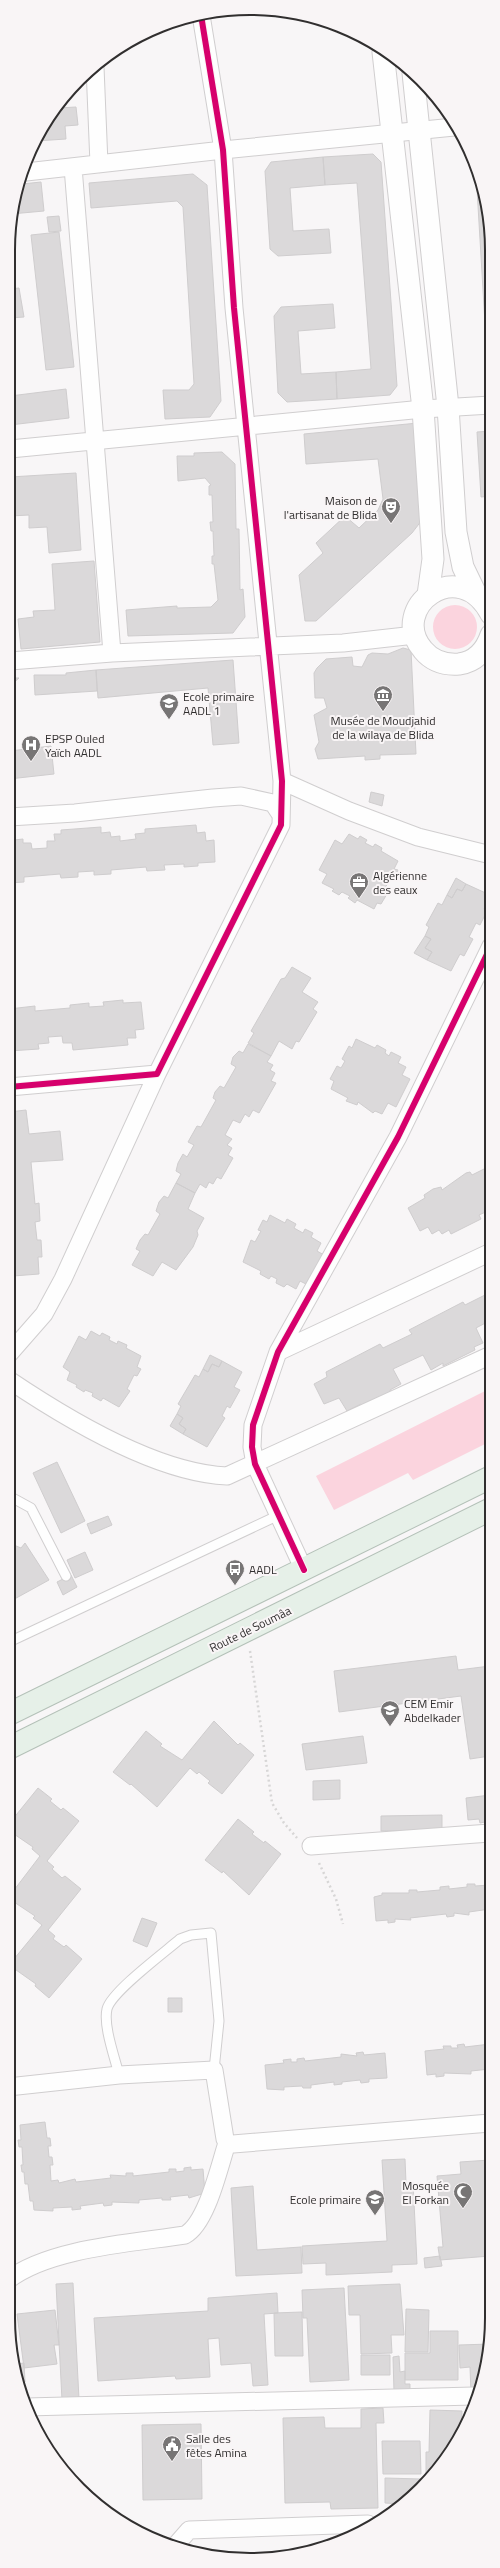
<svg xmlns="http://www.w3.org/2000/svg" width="500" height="2568" viewBox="0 0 500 2568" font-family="'Titillium Web',sans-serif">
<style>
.green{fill:#fbd4de}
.building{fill:#dbd9da;stroke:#cfcdce}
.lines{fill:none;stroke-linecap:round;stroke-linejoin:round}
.service-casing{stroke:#d0cecf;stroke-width:11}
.minor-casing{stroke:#d0cecf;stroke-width:19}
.tertiary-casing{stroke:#d0cecf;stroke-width:23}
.trunk-casing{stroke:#b4c1b8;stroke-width:24}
.path{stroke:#d7d6d6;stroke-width:2.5;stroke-dasharray:2 3;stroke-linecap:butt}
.service{stroke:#fefefe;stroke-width:9}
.minor{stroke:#fefefe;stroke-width:17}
.tertiary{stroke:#fefefe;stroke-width:21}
.trunk{stroke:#e6f0e8;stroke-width:22}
.cycleway-casing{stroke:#f9f5f6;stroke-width:8}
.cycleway{stroke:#d6006c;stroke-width:6}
.labels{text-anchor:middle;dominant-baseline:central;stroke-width:4;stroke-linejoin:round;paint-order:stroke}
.poi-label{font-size:12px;fill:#312f2f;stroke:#f9f5f6;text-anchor:start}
.street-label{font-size:12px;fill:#312f2f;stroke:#f9f5f6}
.rim{fill:none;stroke:#312f2f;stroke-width:2}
</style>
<rect width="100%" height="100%" fill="#f8f6f7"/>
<path class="green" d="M433 627a22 22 0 1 1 44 0a22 22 0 1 1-44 0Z
M491 1388V1441L413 1480 408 1473 334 1510 316 1476Z"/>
<path class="building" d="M76 107 78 125 65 126 66 139 36 141 40 129 59 108Z
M373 154 381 162 397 386 390 395 337 399 336 372 371 369 357 183 325 185 323 157Z
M323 157 325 185 290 188 293 231 329 229 331 253 278 256 270 249 265 171 271 162Z
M193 174 207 185 221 401 210 417 165 419 163 390H189L194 384 183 207 177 201 91 208 89 183Z
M41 182 44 211 11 214 22 184Z
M477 189H481L491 234V377L488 374Z
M59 216 61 231 49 232 47 217Z
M59 232 74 367 46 370 31 235Z
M19 288 24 317 10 318V289Z
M333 304 335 328 298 331 301 374 336 372 337 399 287 402 278 393 274 316 281 307Z
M66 389 69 418 10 425V396Z
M418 423 422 520 412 533 316 621H305L299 575 323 553 316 543 345 516 359 528 378 510 383 499 378 459 306 464 304 434Z
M491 431V496L481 497 477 432Z
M222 452 235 464 236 529H239L240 590 243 589 245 617 233 633 128 636 126 610 177 606V608L211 607 218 600 214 564H212V556H214L213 531H211L210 522H213L212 495H209V486L211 485 205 478 178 481 177 456H194V453Z
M76 473 81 550 49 553 47 527 29 528V515L10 516V477Z
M94 561 100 642 21 649 18 619 34 617 33 611 55 610 52 564Z
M403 648 411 650 416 754 380 755V759L365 760V756L318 759 315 749 319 742 314 715 327 708 324 698H315L314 673 317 668 326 659 352 657 353 666 362 667 368 655 372 653 388 654Z
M233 660 239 743 213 745 208 688 98 698 96 670Z
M96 670 97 691 35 695 34 675H66V673Z
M10 678H19L10 686Z
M51 746 54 774 9 779 10 751Z
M371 792 384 795 382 806 369 802Z
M196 825 197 833 205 832 206 841 214 840 215 862 198 863V866L184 867V864L164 865 165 870 147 871 146 867 111 870V874L94 875V871L78 872V877L61 878 60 874 24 877V882L9 883V837H13L14 840 23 839V843H31L32 849 47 848V841H55L54 834H61V830L101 827V833L110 832 111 837 120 836V841L136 839 135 834 145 833V829Z
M349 834 358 839 360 836 367 840 365 843 373 847 375 844 382 848 381 851 398 861 394 869 398 870 394 878 391 877 383 892 387 894 381 904 377 903 374 909 357 900 355 903 348 898 350 896 342 892 339 895 332 891 334 889 322 883 327 874 319 870 335 840 342 844Z
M456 878 466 884 462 891 457 889 452 898 447 895Z
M466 884 490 895 484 909 487 911 480 925 476 923 469 937 473 939 464 956 460 954 451 971 427 960 432 952 425 948 431 939 425 936 429 927 426 925 438 903 442 905 447 895 452 898 457 889 462 891Z
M425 936 431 939 425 948 432 952 427 960 414 953Z
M292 967 311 978 302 992 318 1002 313 1009 317 1012 299 1042 296 1041 292 1049 279 1041 271 1056 248 1043 254 1033 251 1031 281 979 285 978Z
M123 1000V1003L141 1002 144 1029 135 1030 136 1038H127L128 1045 73 1050 72 1043H63L62 1036 48 1037 49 1043 38 1044 39 1049 9 1051V1009L35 1006V1011L70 1008V1005L89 1003V1007L104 1006 103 1002Z
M356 1039 375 1048 377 1045 386 1050 385 1053 389 1056 391 1052 401 1057 398 1063 406 1067 402 1075 410 1079 396 1107 388 1103 382 1114 375 1111 373 1113 358 1102 357 1105 346 1101 348 1098 331 1089 334 1081 330 1079 337 1066 341 1068 345 1061 342 1059 349 1046 352 1048Z
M248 1044 271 1056 267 1062 273 1065 270 1070 275 1073 271 1081 276 1083 259 1113 253 1110 249 1117 245 1114 240 1123 233 1120 225 1135 232 1139 227 1145 232 1148 228 1155 233 1158 221 1179 217 1177 213 1184 209 1182 206 1188 200 1184 195 1193 176 1183 181 1174 176 1171 178 1163 183 1154 187 1157 194 1145 188 1142 197 1126 201 1127 216 1100 213 1098 215 1092 220 1086 224 1088 236 1067 231 1064 233 1057 239 1051 243 1053Z
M26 1110 29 1134 60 1131 63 1160 31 1162 35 1204 39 1203 40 1221 35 1222 37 1240H41L42 1257H38L39 1274 13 1276 12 1269H9V1112Z
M488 1167 491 1172V1204L487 1206 490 1210 479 1215 481 1219 451 1234 449 1230 442 1234 439 1230 432 1234 428 1227 420 1231 408 1208 425 1198 424 1195 433 1189 441 1187 442 1190 466 1173 470 1172 472 1175Z
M176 1183 195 1193 188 1209 204 1218 197 1231 198 1235 193 1247 176 1270 162 1262 153 1276 132 1265 140 1251 136 1249 140 1240 145 1234 148 1235 160 1214 156 1211 159 1202 164 1196 168 1198Z
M270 1215 285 1223 287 1219 296 1224 294 1228 303 1233 305 1229 313 1233 311 1237 321 1243 317 1251 324 1255 308 1285 300 1281 296 1289 287 1284 284 1287 276 1283 277 1279 271 1276 269 1279 260 1274 261 1271 243 1262 251 1240 255 1242 261 1231 258 1230 263 1220 267 1222Z
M491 1292V1320L476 1328 483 1343 474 1347 475 1350 443 1366V1363L431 1370 423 1355 393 1369 401 1384 390 1390 391 1394 364 1407 361 1404 347 1411 339 1398 324 1404 314 1384 327 1377 326 1372 380 1344 383 1348 412 1334 409 1330 463 1302 465 1305Z
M91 1331 100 1336 102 1333 110 1337 109 1340 117 1344 118 1341 127 1345 126 1348 141 1356 137 1367 141 1369 137 1376 134 1375 127 1389 130 1391 119 1407 103 1398 101 1401 92 1396 93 1393 85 1390 84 1392 76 1387 77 1385 67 1380 70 1372 63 1367 79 1336 86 1340Z
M210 1355 222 1361 219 1367 212 1364 208 1372 203 1369Z
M222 1361 242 1372 234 1387 240 1390 230 1408 227 1406 222 1416 225 1418 207 1447 183 1434 186 1429 179 1424 183 1418 177 1414 181 1406 178 1404 195 1375 199 1377 203 1369 208 1372 212 1364 219 1367Z
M177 1414 183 1418 179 1424 186 1429 183 1434 170 1426Z
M57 1462 85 1521 61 1533 33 1473Z
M108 1516 112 1525 91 1534 87 1524Z
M9 1543 21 1548 25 1543 49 1580 9 1602Z
M85 1552 93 1570 75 1578 67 1560Z
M71 1575 77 1587 63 1595 57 1582Z
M456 1656 458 1670 490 1666V1756L470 1759 461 1696 339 1712 334 1671Z
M214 1721 238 1745 240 1743 254 1755 222 1794 208 1783 210 1781 199 1772 197 1774 190 1768 157 1807 131 1784 130 1785 113 1772 146 1731 162 1744 160 1746 182 1760Z
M363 1736 367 1763 306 1770 302 1744Z
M488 1757H490V1776H488Z
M340 1780V1799L313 1800V1781Z
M38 1788 52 1799 50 1801 61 1810 63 1808 79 1821 47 1861 54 1867 52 1869 62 1878 65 1876 81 1889 48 1930 55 1936 53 1939 64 1947 66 1945 82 1959 49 1998 35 1986 36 1984 9 1965 42 1925 33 1918 35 1916 8 1898 40 1856 32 1849 33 1847 8 1830V1825Z
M490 1795V1821L480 1823 479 1819 468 1820 466 1798Z
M442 1815V1830L381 1831V1816Z
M238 1819 254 1832 252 1834 264 1843 265 1841 281 1854 249 1895 223 1871 222 1873 205 1860Z
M467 1884H475V1886L490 1885V1909L469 1912V1915L454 1913V1916L447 1917 446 1914 410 1918 411 1920 395 1919V1922L388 1923V1920L376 1921 374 1897 382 1895V1893H409V1890H417V1892L440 1890V1887L449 1886V1889L467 1887Z
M142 1918 157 1923 147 1947 133 1941Z
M168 1998H182V2012H168Z
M464 2044 465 2047 490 2044V2069L471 2071V2074L444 2073V2076L436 2077V2074L427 2075 425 2051 444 2049 443 2046H451V2048H458L457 2045Z
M363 2052 364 2055 385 2053 387 2078 369 2079V2082L361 2083 360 2080 342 2082V2084L334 2085V2082L311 2085V2088H303L302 2086 284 2087V2090L267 2089 265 2065 284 2063 283 2060 291 2059V2062H297V2059L304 2058 305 2061 341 2057V2054L357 2056 356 2053Z
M45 2122 47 2138H50L51 2146H48L49 2157H52L53 2165H50L51 2181 58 2180 59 2183 75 2179 76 2182 111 2178 110 2175 126 2176V2173H133V2176L169 2172V2169H176V2172L184 2171V2168L191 2167V2170L203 2169 205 2193 189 2198 188 2195 170 2197 171 2200H162V2198L139 2200V2203L112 2202V2205L104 2206 103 2203 80 2206 81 2209 72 2210V2207L53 2208V2211L34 2210 33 2201H30L28 2184H25L24 2172H22L21 2165H23L22 2147H19L18 2140H21L20 2125Z
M405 2159 406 2183 413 2182 417 2264 392 2265V2272L326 2275V2263L303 2264 302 2246 387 2241 382 2160Z
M490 2160V2256L440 2260 438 2247H443L437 2176 461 2174 460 2162Z
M253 2186 257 2250 301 2247 302 2273 236 2276 231 2188Z
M440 2256 442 2266 425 2268 424 2258Z
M73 2283 79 2399 62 2400 56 2284Z
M400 2284 404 2335H391L392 2353 361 2354 360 2315H349L348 2286Z
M344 2288 349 2380 310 2382 307 2318H303L302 2290Z
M277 2293 278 2313 264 2314 268 2385 253 2386 251 2363 221 2365 219 2338 208 2339 210 2377 176 2379 175 2376 98 2381 94 2318 208 2311V2298Z
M406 2309 429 2310 428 2352H405Z
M55 2310 59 2345H54L57 2364 24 2368 17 2314Z
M302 2312 303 2356H275L274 2313Z
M430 2331H458V2380H405V2353H430Z
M490 2344 475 2394H471L470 2367 460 2368 459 2345Z
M361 2355H390V2375H361Z
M399 2356 400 2372 405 2371V2384H410V2392H394L393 2357Z
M24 2363 25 2382H21L17 2364Z
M383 2408 384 2423H376L378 2508 331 2509 330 2502 285 2503 283 2418 324 2417 325 2428H361V2409Z
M430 2410 462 2411 461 2434 426 2480V2452H429Z
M201 2424 202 2499 143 2500 142 2425Z
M382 2441H420L421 2474H383Z
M385 2478 421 2479 420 2487 409 2500 403 2504 385 2503Z"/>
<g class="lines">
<defs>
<path id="service" d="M9 1496 31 1508 66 1576
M9 1642 279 1515
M119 2075C115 2058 103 2026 107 2009 111 1992 165 1952 180 1939L191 1935 211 1933 219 2021 214 2070"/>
<path id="minor" d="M95 67 99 164
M73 167 112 653
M26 172 223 150 454 127
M10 449 423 409 491 405
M10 661 112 653 343 643 415 635
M282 781 349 811 418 837 491 855
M9 817 75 813 213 798 241 796 273 803 281 815
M9 1087 157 1074 281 825 282 781 234 308 223 150 201 15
M278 1352 491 1252
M9 1354 44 1314 63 1279 157 1074
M9 1380C67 1419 156 1473 227 1476L491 1355
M304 1570 255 1464 252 1447 253 1425 278 1352 398 1137 491 946
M311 1846 490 1833
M8 2087 119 2075 214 2070 225 2139 227 2143 233 2144 490 2123
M8 2280C49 2248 133 2243 185 2235 207 2223 219 2167 227 2143
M26 2407 474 2396
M175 2546 189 2530 368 2524"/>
<path id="tertiary" d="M383 52 423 409 433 559 428 595
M413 73 448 407 456 532 463 567 476 594
M491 635C486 650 475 662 459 664 445 665 432 661 423 650 387 608 459 553 491 614"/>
<path id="trunk" d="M9 1714 491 1477
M9 1748 491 1509"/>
</defs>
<use href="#service" class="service-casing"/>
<use href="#minor" class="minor-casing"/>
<use href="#tertiary" class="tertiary-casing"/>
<use href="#trunk" class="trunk-casing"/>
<path class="path" d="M250 1651 272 1803 284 1823 297 1838
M319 1863 336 1899 343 1924"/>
<use href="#service" class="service"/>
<use href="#minor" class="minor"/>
<use href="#tertiary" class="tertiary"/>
<use href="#trunk" class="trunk"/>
<defs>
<path id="cycleway" d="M9 1087 157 1074 281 825 282 781 234 308 223 150 201 15
M304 1570 255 1464 252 1447 253 1425 278 1352 398 1137 491 946"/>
</defs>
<use href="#cycleway" class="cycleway-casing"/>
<use href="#cycleway" class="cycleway"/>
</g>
<defs>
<symbol id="theatre-pin" viewBox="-11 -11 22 30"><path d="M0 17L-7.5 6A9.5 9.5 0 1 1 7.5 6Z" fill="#777575" stroke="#f9f5f6"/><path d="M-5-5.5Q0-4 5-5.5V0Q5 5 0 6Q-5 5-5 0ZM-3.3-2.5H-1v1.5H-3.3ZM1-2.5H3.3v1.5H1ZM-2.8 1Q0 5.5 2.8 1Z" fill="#fff"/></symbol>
<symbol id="museum-pin" viewBox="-11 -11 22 30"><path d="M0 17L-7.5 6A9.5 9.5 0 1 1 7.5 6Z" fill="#777575" stroke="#f9f5f6"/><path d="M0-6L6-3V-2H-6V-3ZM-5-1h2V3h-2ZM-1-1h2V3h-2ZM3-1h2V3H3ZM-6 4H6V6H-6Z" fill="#fff"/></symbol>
<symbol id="school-pin" viewBox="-11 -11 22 30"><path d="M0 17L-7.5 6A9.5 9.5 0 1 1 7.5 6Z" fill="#777575" stroke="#f9f5f6"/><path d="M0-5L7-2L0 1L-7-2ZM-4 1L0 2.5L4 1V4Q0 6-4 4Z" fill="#fff"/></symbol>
<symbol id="hospital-pin" viewBox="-11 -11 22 30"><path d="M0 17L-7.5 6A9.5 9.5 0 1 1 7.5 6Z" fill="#777575" stroke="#f9f5f6"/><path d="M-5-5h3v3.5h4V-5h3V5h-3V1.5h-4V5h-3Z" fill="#fff"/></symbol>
<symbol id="office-pin" viewBox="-11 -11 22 30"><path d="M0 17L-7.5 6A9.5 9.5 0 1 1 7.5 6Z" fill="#777575" stroke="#f9f5f6"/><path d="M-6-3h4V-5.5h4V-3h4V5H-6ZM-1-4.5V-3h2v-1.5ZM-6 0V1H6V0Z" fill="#fff"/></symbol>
<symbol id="bus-pin" viewBox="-11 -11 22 30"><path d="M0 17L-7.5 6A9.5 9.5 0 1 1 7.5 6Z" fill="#777575" stroke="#f9f5f6"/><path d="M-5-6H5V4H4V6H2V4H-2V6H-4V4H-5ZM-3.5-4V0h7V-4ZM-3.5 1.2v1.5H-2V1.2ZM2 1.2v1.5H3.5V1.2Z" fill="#fff"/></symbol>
<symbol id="mosque-pin" viewBox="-11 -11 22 30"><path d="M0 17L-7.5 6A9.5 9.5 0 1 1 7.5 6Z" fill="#777575" stroke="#f9f5f6"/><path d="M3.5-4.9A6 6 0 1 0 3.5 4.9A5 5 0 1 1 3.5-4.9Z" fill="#fff"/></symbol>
<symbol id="civic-pin" viewBox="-11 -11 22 30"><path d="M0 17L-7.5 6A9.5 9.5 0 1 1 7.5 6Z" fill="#777575" stroke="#f9f5f6"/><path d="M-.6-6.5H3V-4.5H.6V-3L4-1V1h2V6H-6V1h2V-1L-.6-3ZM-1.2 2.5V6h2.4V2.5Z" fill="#fff"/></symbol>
</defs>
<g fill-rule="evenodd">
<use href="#theatre-pin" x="380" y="496" width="22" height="30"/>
<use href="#museum-pin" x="372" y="684" width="22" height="30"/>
<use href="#school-pin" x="158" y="692" width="22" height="30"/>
<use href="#hospital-pin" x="20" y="734" width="22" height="30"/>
<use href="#office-pin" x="348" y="871" width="22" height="30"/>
<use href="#bus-pin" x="224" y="1558" width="22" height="30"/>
<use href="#school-pin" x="379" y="1699" width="22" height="30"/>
<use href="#mosque-pin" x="452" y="2181" width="22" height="30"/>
<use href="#school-pin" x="364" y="2188" width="22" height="30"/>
<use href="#civic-pin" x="161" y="2434" width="22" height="30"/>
</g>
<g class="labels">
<g class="poi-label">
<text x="377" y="500" text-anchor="end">Maison de<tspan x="377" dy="14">l'artisanat de Blida</tspan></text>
<text x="183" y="696">Ecole primaire<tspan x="183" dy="14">AADL 1</tspan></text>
<text x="383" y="720" text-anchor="middle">Musée de Moudjahid<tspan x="383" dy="14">de la wilaya de Blida</tspan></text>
<text x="45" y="738">EPSP Ouled<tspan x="45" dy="14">Yaïch AADL</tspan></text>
<text x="373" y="875">Algérienne<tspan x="373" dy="14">des eaux</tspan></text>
<text x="249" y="1569">AADL</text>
<text x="404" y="1703">CEM Emir<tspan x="404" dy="14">Abdelkader</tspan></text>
<text x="449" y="2185" text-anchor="end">Mosquée<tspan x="449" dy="14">El Forkan</tspan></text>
<text x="361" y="2199" text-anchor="end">Ecole primaire</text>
<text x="186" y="2438">Salle des<tspan x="186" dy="14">fêtes Amina</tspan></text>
</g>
<g class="street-label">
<text transform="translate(250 1629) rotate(-26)">Route de Soumâa</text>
</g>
</g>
<path d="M0 0H500V2568H0ZM250 15H250A235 235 0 0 1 485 250V2318A235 235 0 0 1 250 2553H250A235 235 0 0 1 15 2318V250A235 235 0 0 1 250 15Z" fill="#f9f5f6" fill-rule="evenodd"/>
<path class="rim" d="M250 15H250A235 235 0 0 1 485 250V2318A235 235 0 0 1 250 2553H250A235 235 0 0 1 15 2318V250A235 235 0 0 1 250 15Z"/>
</svg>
